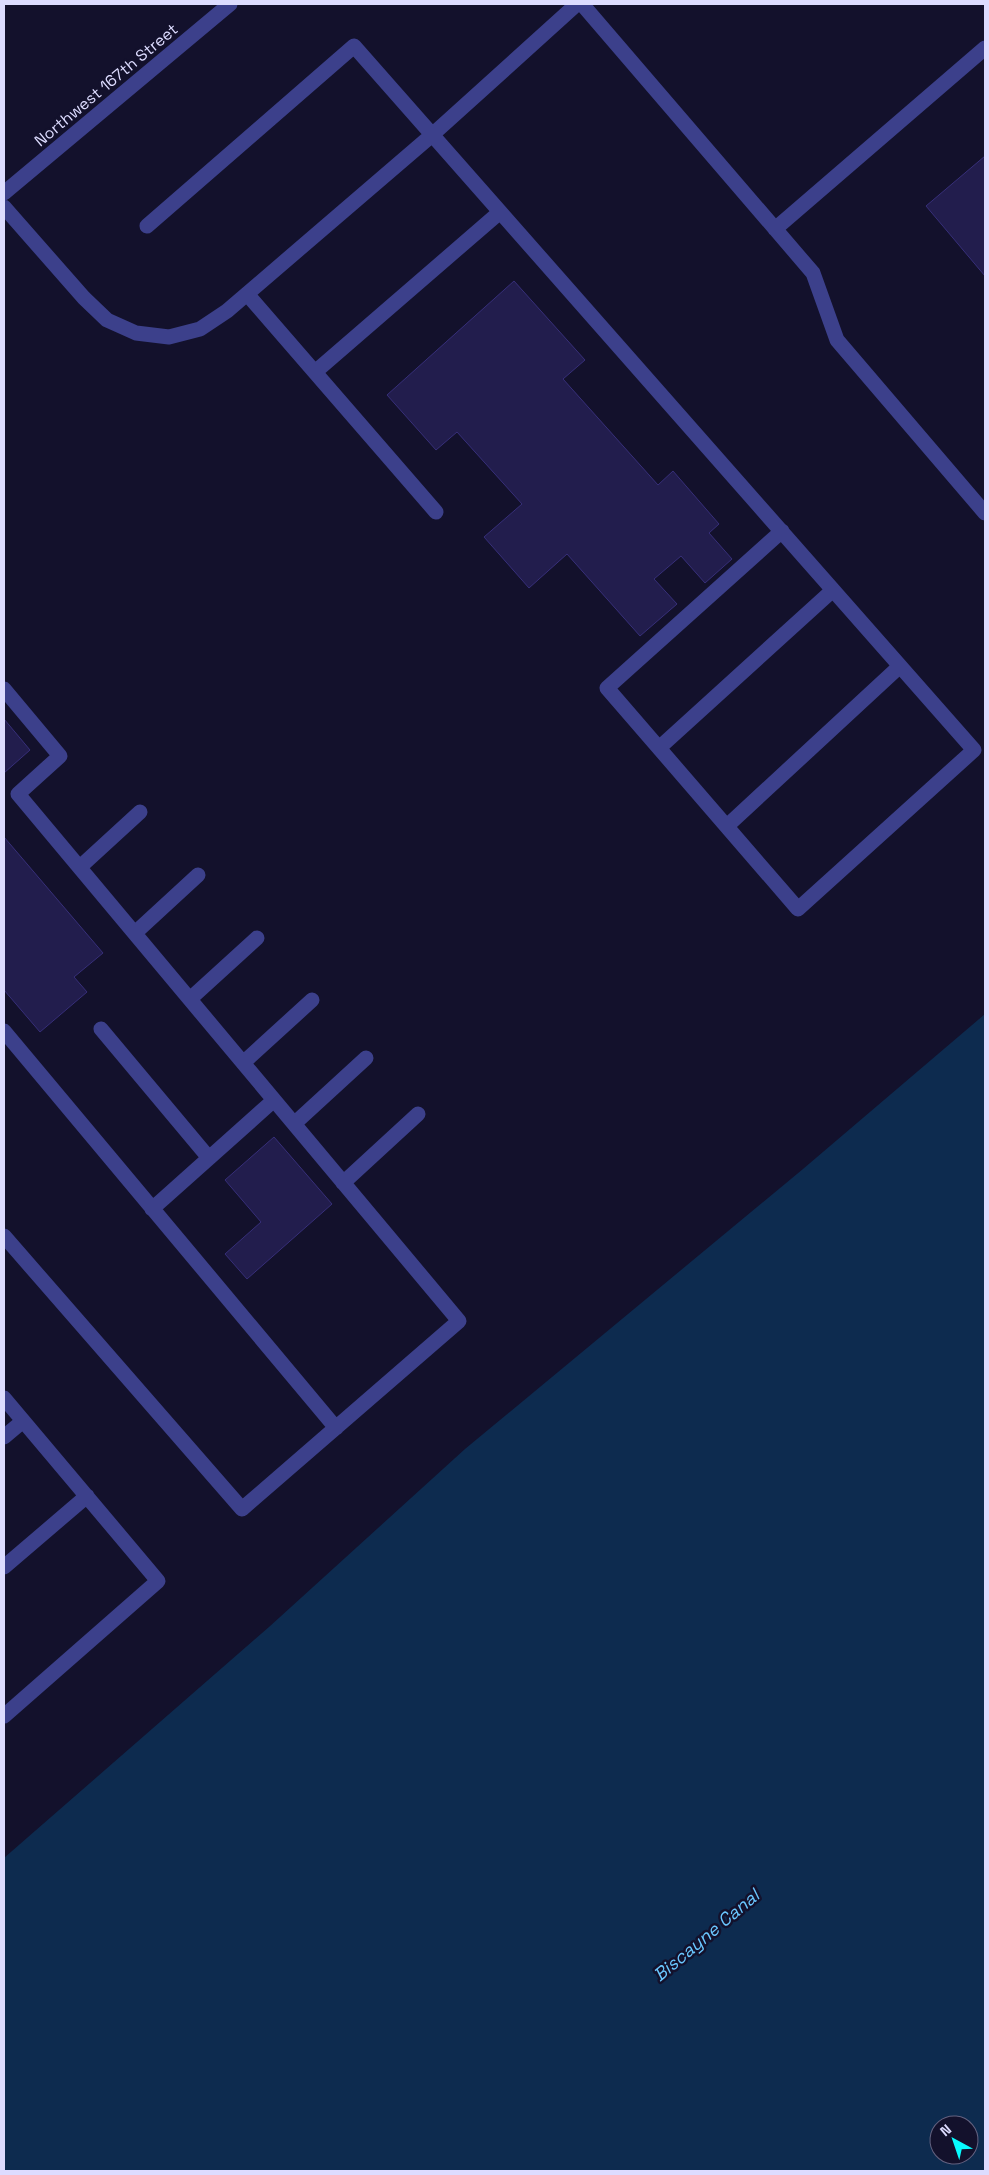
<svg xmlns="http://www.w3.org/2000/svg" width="989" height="2175" viewBox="0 0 989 2175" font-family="'Space Grotesk',sans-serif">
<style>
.water{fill:#0d2b4f;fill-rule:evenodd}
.building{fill:#221d4d;stroke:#372f79}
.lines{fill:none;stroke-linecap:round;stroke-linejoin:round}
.minor{stroke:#3c408b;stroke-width:15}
.labels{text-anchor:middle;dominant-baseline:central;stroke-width:5;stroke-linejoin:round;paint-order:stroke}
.street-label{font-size:16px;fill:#dddcff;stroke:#13112c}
.water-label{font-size:18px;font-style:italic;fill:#6ac7ff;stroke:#13112c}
</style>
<rect width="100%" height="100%" fill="#13112c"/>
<path class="water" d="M985 1014V2171H4V1858L269 1627 465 1449 803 1169ZM939 2125H969V2155H939Z"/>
<path class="building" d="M985 156V276L926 206Z
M514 281 585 360 563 379 658 485 673 471 719 524 709 533 732 559 705 583 681 556 654 579 677 604 640 636 567 554 529 588 484 537 522 504 457 432 436 450 387 395Z
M4 719 30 750 4 773Z
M4 837 103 953 74 977 87 992 40 1032 4 990Z
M274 1137 332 1204 247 1279 225 1254 261 1222 225 1180Z"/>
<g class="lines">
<path class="minor" d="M582 4 813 273 837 340 985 513
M4 193 230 4
M4 207 84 298 107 320 136 333 169 337 200 329 227 311 432 135 577 4
M147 226 354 46 974 750 798 909 607 688 782 531
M775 229 985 48
M247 294 436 512
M315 372 500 212
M4 689 60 756 18 794 459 1321 242 1509 4 1236
M659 748 833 590
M727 826 900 666
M80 867 140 812
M135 933 198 875
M190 999 257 938
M101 1029 209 1158
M4 1031 336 1428
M243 1063 312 1000
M294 1124 366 1058
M343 1183 418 1114
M152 1209 274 1100
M4 1398 158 1581 4 1716
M4 1437 23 1421
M4 1567 87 1496"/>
</g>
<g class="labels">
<g class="street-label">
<text transform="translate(106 85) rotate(-40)">Northwest 167th Street</text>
</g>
<g class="water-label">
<text transform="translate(706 1935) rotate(-40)">Biscayne Canal</text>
</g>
</g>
<rect width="989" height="2175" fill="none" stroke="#dddcff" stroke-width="10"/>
<g transform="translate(954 2140) rotate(320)"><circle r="24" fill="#13112c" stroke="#646280"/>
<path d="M0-4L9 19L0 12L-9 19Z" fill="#08fcff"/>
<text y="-8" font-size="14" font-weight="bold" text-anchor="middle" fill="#dddcff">N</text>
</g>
</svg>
